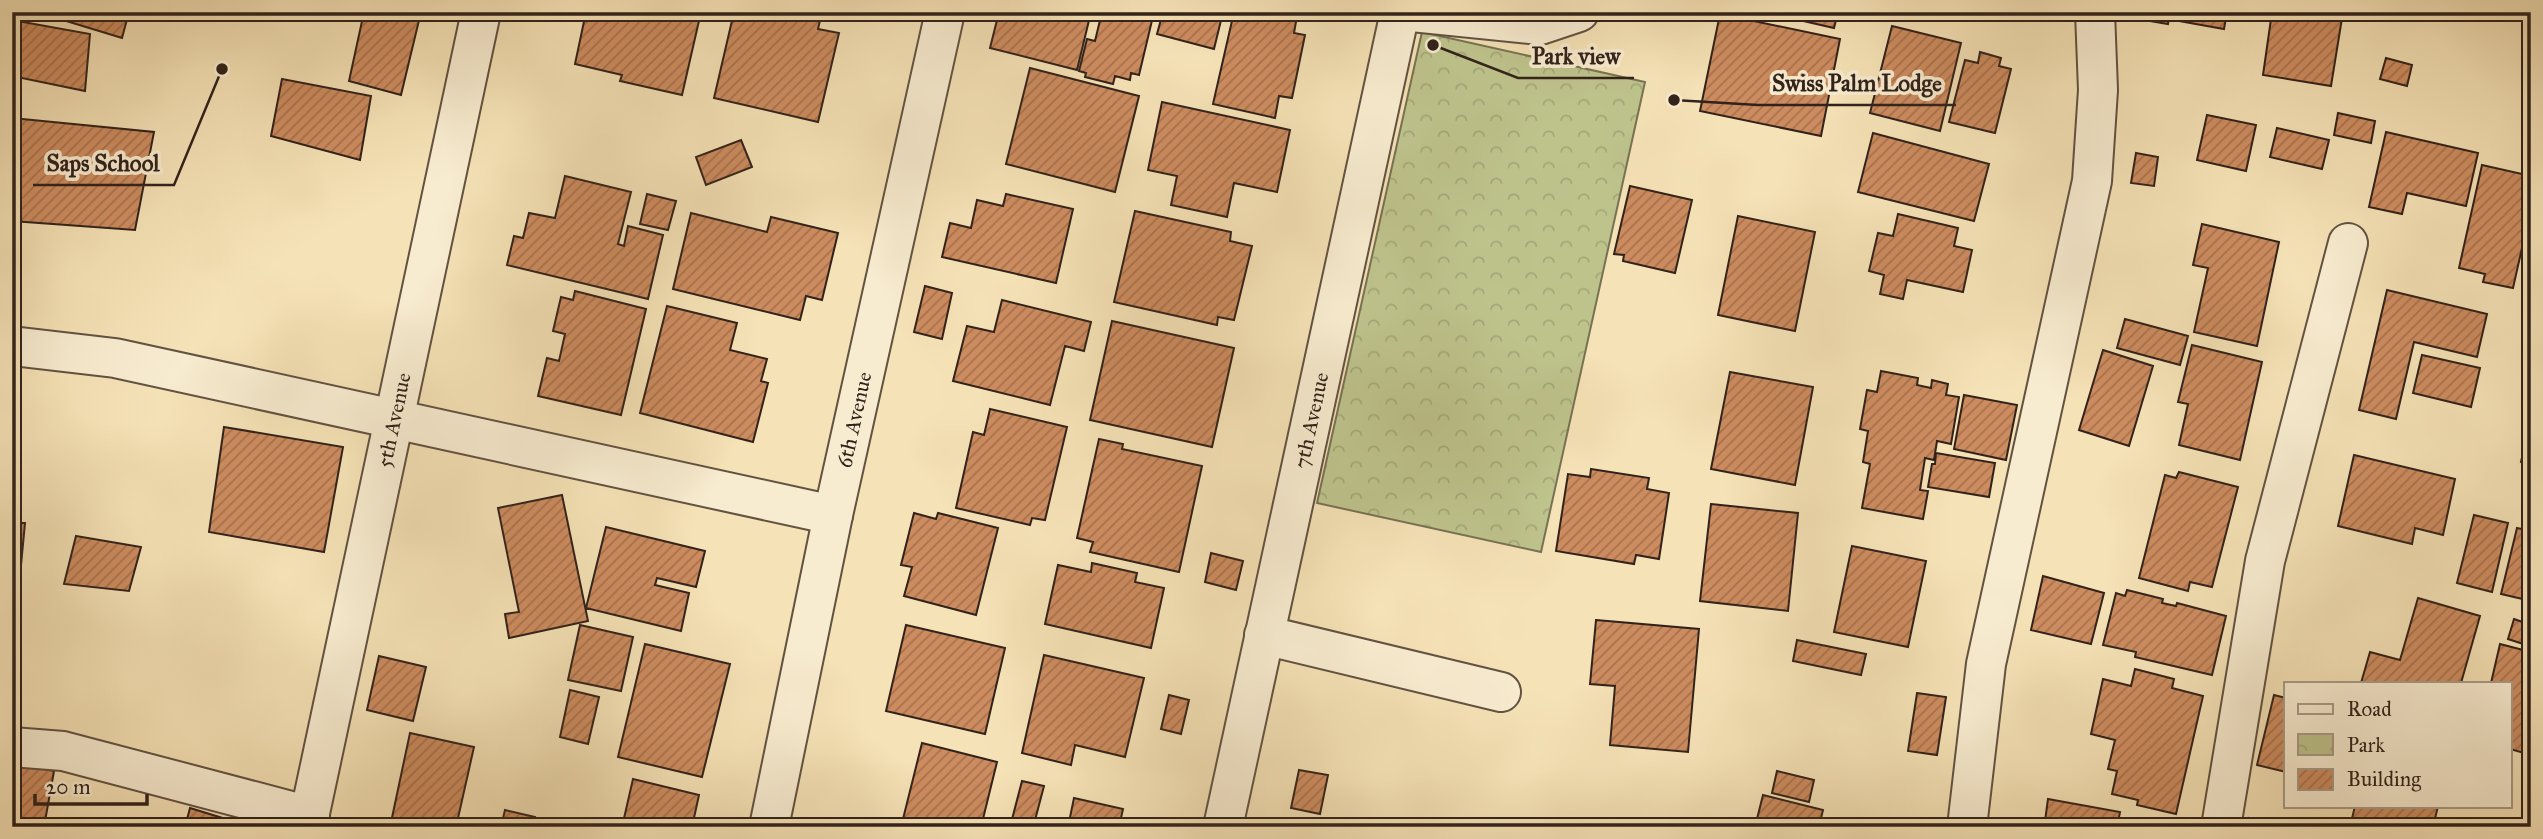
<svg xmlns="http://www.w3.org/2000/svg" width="2543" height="839" viewBox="0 0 2543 839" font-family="'IM FELL Great Primer',serif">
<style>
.park{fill:url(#park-crowns);stroke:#787254;stroke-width:2}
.building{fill:url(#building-hatch);stroke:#31221b;stroke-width:2}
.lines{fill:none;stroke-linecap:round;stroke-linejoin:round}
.minor-casing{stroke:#625242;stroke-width:42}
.minor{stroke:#f8ecd0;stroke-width:38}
.labels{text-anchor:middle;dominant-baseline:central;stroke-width:7;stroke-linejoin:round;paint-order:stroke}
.street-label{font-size:21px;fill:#31221b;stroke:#f8ecd0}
.leader{fill:none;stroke:#31221b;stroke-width:2.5}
.callout-dot{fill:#31221b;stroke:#f8ecd0;stroke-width:2.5}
.callout-label{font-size:23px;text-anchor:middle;font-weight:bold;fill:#31221b;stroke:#f8ecd0;stroke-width:7;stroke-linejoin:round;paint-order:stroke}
</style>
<defs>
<pattern id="park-crowns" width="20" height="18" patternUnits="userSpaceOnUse" patternTransform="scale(1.75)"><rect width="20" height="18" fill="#bec38c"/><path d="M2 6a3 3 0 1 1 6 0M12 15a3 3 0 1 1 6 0" fill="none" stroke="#a4a778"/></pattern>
<pattern id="building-hatch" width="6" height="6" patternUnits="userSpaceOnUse" patternTransform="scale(1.75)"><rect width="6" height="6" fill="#cd8c5f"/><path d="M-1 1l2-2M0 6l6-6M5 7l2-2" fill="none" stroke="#a7724e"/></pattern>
</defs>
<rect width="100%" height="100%" fill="#f5e2b6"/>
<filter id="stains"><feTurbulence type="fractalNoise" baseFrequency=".00286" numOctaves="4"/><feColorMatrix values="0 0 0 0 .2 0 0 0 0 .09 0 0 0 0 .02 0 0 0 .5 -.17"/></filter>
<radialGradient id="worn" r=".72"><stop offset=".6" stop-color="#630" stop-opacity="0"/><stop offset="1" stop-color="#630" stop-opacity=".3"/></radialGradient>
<path class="park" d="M1422 32 1645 82 1541 552 1317 503Z"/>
<path class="building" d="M65 12H129L122 38 63 20Z
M364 12H421L401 95 349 81Z
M586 12H701L682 95 620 81 622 75 575 64Z
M734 12H822L818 29 839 33 818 122 714 98Z
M999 12H1091L1077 70 990 48Z
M1102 12H1154L1139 75 1131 73 1130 80 1115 76 1113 84 1085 77 1086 73 1079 71 1087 39 1095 41Z
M1163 12H1223L1214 49 1157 34Z
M1234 12H1282L1297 16 1294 33 1305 35 1292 98 1279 96 1275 118 1213 104Z
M1764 12H1838L1834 28Z
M2114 12H2170L2168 24 2114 15Z
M2174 12H2227L2224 29 2173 20Z
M2272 12H2343L2331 86 2263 75Z
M1720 14 1840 39 1821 136 1700 111Z
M12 20 90 34 85 91 12 76Z
M1892 26 1961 43 1940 131 1870 113Z
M1980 52 2001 58 1999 66 2011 69 1995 133 1949 122 1965 60 1978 63Z
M2386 58 2412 65 2407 86 2380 79Z
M1030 68 1139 96 1115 192 1006 164Z
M282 79 371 96 360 160 271 136Z
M1162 102 1290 130 1277 192 1234 183 1227 217 1171 205 1177 176 1148 170Z
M2338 113 2375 121 2371 143 2334 135Z
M2207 115 2256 125 2246 171 2197 160Z
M12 118 154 132 135 230 12 221Z
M2277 128 2329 140 2322 169 2270 157Z
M2386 132 2478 153 2466 206 2407 193 2402 214 2369 207Z
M1873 133 1989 164 1974 221 1858 192Z
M741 140 752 167 706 185 696 157Z
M2136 153 2158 157 2154 186 2131 183Z
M2482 165 2531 176V208L2513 288 2483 282 2485 274 2459 268Z
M565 176 631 192 618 244 624 246 628 226 663 235 648 299 507 265 514 236 523 238 529 213 555 218Z
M1630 186 1692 200 1675 273 1623 261 1624 255 1614 254Z
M647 194 676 201 668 230 640 224Z
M1006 194 1073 209 1056 283 942 257 950 223 971 228 977 200 1003 206Z
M1135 211 1231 232 1230 241 1252 246 1234 320 1218 317 1217 325 1114 302Z
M691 213 767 232 771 217 838 233 822 300 806 296 800 320 673 289Z
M1898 214 1958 228 1954 246 1972 250 1963 292 1907 280 1903 299 1880 294 1884 275 1869 271 1878 233 1893 236Z
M1738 216 1815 232 1795 331 1718 315Z
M2202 224 2279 242 2257 346 2194 332 2208 268 2193 265Z
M925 286 952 293 942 339 914 332Z
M2387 290 2487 314 2477 357 2414 342 2396 419 2359 410Z
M575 291 646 309 621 415 538 396 547 358 559 361 565 334 553 331 561 297 573 300Z
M1002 300 1091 322 1084 351 1065 346 1050 405 953 381 967 326 994 332Z
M667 306 737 323 730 350 767 359 761 381 768 383 753 442 640 413Z
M2125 319 2188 336 2180 365 2117 348Z
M1112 321 1234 348 1212 447 1090 420Z
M2192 345 2262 362 2240 460 2179 445 2188 404 2178 402Z
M2103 350 2153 366 2129 446 2079 430Z
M2422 355 2480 368 2471 407 2413 393Z
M1881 371 1918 378 1917 385 1931 388 1932 380 1948 384 1946 395 1959 397 1951 444 1937 441 1934 460 1925 458 1920 490 1928 491 1923 519 1862 508 1870 464 1863 462 1868 431 1860 429 1867 390 1877 392Z
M1730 372 1813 387 1795 485 1711 469Z
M1964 395 2017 405 2006 460 1954 449Z
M990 409 1067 427 1045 520 1032 518 1030 525 956 508 973 432 984 435Z
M2531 417V464L2521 462Z
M224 427 343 447 324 552 209 532Z
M1099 439 1123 444 1122 449 1202 466 1179 572 1090 552 1093 542 1077 538Z
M1936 453 1995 463 1989 497 1928 487 1932 464H1935Z
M2354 455 2455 479 2443 535 2415 528 2412 544 2338 526Z
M1591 469 1649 478 1647 489 1669 493 1659 559 1636 555 1634 564 1556 551 1568 474 1590 477Z
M2179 472 2238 487 2212 587 2190 582 2188 591 2139 578 2165 475 2176 478Z
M562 495 588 621 509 638 505 614 519 612 498 508Z
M1711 504 1798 513 1788 611 1700 601Z
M914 513 936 519 938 513 998 528 976 615 904 596 912 567 901 565Z
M2474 515 2508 523 2492 592 2457 583Z
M12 523H25L15 629 12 628Z
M606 527 705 551 696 587 657 578 655 585 689 593 681 631 586 608Z
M2517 528 2531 531V601L2501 594Z
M76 536 141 547 129 591 64 584Z
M1852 546 1926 561 1908 647 1834 632Z
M1211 553 1243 561 1236 590 1205 582Z
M1092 563 1137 573 1135 582 1164 588 1151 648 1045 624 1058 565 1091 572Z
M2043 576 2104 593 2091 644 2031 630Z
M2127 590 2163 599 2162 603 2176 606 2177 603 2226 616 2212 675 2135 657 2136 652 2103 645 2116 593 2125 596Z
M2418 598 2480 616 2461 683H2361L2370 652 2400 660Z
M2514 619 2531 625 2529 646 2508 639Z
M1596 620 1699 629 1688 752 1610 745 1615 686 1590 684Z
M580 625 633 637 621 691 568 680Z
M906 625 1005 648 985 734 886 711Z
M1797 640 1866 654 1861 675 1793 661Z
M645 644 730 664 702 777 618 757Z
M2500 644 2531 652V755L2510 749V683H2491Z
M1044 655 1144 678 1125 757 1075 745 1071 765 1022 753Z
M379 656 426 667 413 721 367 710Z
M2135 669 2174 679 2172 688 2203 696 2176 814 2137 805 2138 800 2112 794 2117 771 2108 769 2115 740 2091 734 2103 679 2131 686Z
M570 690 599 697 588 744 560 737Z
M1917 693 1946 697 1937 755 1908 751Z
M1169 695 1189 700 1181 734 1161 729Z
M2274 695 2286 698V772L2257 765Z
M410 733 474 747 456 827H390Z
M922 743 997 762 981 827H901Z
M12 762 54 771 44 827H12Z
M1299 770 1328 775 1320 814 1291 808Z
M1777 771 1814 780 1809 802 1772 793Z
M633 779 699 795 692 827H622Z
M1022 781 1044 786 1034 824 1045 827H1010Z
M1763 795 1823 810 1819 827H1755Z
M1074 798 1123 809 1119 827H1068Z
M2048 799 2120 812 2117 827H2033L2034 819 2045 821Z
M2355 806H2438L2433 827H2350Z
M190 808 252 827H185Z
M505 810 535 817 533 827H501Z
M2249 818 2290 827H2247Z"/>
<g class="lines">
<defs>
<g id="minor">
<path d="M1412 12 1540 25 1579 12"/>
<path d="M12 346 115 358 833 515"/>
<path d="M1264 635 1501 692"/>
<path d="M12 747 63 751 310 816"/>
<path id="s1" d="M307 827 481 12"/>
<path id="s2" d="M769 827 833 515 945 12"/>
<path id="s3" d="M1223 827 1400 12"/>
<path d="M1967 827 1986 664 2092 181 2098 90 2095 12"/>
<path d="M2221 827 2265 561 2348 243"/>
</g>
</defs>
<use href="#minor" class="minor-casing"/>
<use href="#minor" class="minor"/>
</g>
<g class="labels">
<g class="street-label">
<text stroke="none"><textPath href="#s1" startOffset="416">5th Avenue</textPath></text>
<text stroke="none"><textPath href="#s2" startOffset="416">6th Avenue</textPath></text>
<text stroke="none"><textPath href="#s3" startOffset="416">7th Avenue</textPath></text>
</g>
</g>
<path class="leader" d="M1433 45L1518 78H1634M1674 100L1758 105H1956M222 69L174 185H33"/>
<g class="callout-dot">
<circle cx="1433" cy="45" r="7"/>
<circle cx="1674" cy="100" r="7"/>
<circle cx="222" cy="69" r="7"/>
</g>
<g class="callout-label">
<text x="1576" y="64">Park view</text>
<text x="1857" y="91">Swiss Palm Lodge</text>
<text x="103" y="171">Saps School</text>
</g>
<rect width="2543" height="839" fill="none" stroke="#f5e2b6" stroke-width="42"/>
<rect x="14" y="14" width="2515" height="811" fill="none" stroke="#31221b" stroke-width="3.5"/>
<rect x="21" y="21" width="2501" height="797" fill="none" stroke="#31221b" stroke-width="2"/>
<rect x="2284" y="682" width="228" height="126" fill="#f8ecd0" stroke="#a89b88" stroke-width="2"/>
<rect x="2298" y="704" width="35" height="10" fill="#f8ecd0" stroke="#a89b88" stroke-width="2"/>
<text x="2347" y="716" font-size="21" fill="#31221b">Road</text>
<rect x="2298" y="734" width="35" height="21" fill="url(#park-crowns)" stroke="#a89b88" stroke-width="2"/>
<text x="2347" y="752" font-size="21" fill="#31221b">Park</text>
<rect x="2298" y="769" width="35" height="21" fill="url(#building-hatch)" stroke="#a89b88" stroke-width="2"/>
<text x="2347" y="786" font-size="21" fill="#31221b">Building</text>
<path d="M35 794v10h112v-10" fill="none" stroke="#31221b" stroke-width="3.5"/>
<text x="46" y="794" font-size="21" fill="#31221b" stroke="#f8ecd0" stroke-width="5" paint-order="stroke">20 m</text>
<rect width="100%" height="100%" filter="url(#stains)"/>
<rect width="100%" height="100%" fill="url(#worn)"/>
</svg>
